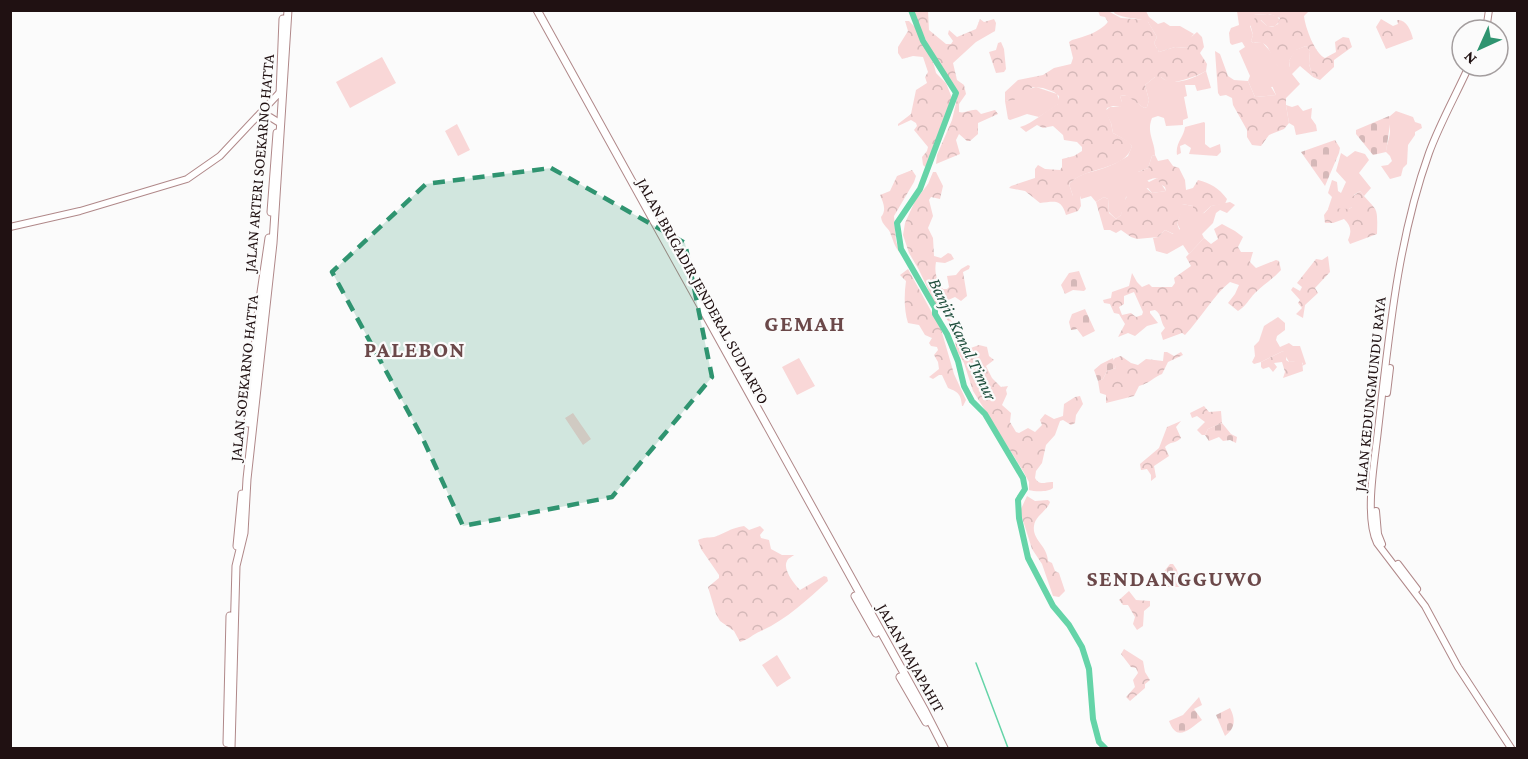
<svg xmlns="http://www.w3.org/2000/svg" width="1528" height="759" viewBox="0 0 1528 759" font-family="'Crimson Pro',serif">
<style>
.grass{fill:#f9d7d7}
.forest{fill:url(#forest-crowns);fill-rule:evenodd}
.cemetery{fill:url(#cemetery-stones)}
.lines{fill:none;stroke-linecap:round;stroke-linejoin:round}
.stream{stroke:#65d4a8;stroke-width:1.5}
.river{stroke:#65d4a8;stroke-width:6}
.secondary-casing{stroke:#b08889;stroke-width:8}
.primary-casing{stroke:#b08889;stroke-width:9}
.secondary{stroke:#fff;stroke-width:6}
.primary{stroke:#fff;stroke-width:7}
.marked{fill:#2f9470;fill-opacity:0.2;stroke:#2f9470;stroke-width:4.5;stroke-dasharray:12 8;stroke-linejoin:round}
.labels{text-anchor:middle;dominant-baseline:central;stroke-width:4.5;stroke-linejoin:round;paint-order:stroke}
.street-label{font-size:16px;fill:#201112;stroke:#fbfbfb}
.water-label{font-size:18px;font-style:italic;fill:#1f4e3c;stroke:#fbfbfb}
.district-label{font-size:22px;font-weight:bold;letter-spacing:1.5px;fill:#6b4849;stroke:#fbfbfb}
</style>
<defs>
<pattern id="forest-crowns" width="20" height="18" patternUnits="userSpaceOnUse" patternTransform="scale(1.5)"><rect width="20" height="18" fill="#f9d7d7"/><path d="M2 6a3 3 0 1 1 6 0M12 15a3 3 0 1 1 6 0" fill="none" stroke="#d5b8b8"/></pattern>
<pattern id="cemetery-stones" width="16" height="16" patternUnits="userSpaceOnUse" patternTransform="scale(1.5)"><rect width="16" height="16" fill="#f9d7d7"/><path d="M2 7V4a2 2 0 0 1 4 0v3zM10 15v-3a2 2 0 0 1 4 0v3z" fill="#d5b8b8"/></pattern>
</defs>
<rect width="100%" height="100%" fill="#fbfbfb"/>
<path class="grass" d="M1115 11H1146L1149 17 1158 24 1164 22 1170 26H1180L1194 34 1192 36 1188 48 1175 47 1159 52 1154 43 1157 37 1148 22C1137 17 1124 19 1114 13Z
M1237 11H1249L1255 15 1268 14 1277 16 1280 21 1275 26 1268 27 1261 20 1250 26 1253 35 1251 41 1253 43 1262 42 1270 51 1277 65 1290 67 1289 61 1295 50 1306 46 1310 51 1309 64 1313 77 1300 66 1292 74 1300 84 1286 98V85L1271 87 1276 95 1255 97 1248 81 1250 76 1239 51 1245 47 1242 42 1232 45 1230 43 1229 33 1231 28 1239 25Z
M382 57 396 83 350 108 336 82Z
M1206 71 1211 88 1197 91 1195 85H1185L1187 96 1184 97 1188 118 1183 120V125L1166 126 1164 118 1158 116 1152 118C1146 133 1155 141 1155 155L1152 156 1148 168 1138 172 1149 182 1157 178 1166 191 1152 193 1148 188 1126 197 1121 215 1116 219 1109 212 1108 199 1104 197 1096 202 1091 196 1081 199 1080 196H1073L1069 184C1078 174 1088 173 1101 169 1109 167 1120 161 1128 156L1132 146 1127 141 1113 133 1111 123 1105 111 1110 107H1120L1122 102 1120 96 1127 95 1144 108 1147 107 1149 100 1145 85 1155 77H1161C1172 88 1195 78 1206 71Z
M1036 87 1057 94 1060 103 1039 117 1027 114 1010 120 1008 119 1005 101C1017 100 1024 89 1036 87Z
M1286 105 1292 107 1298 105 1303 111 1312 108 1311 118 1316 125 1317 131 1296 135 1294 126 1289 123Z
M1396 111 1413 117 1415 122 1421 124 1422 128 1415 132V135L1408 145 1407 164 1403 168 1401 176 1390 179 1381 166 1388 165 1392 161 1390 156 1386 152C1386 145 1390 138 1390 131 1390 126 1389 121 1390 116Z
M1204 122 1205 123V144L1210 148 1220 144 1221 152 1217 156 1189 154 1191 148 1185 144 1180 146 1181 153 1177 155C1175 143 1184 137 1185 127Z
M457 124 470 150 458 156 445 131Z
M1355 151 1365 154 1369 160 1359 173 1371 188 1364 196 1360 191 1354 195 1352 207 1349 209H1328L1332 197 1328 193 1332 180 1337 182 1338 191 1341 193 1346 182 1336 171 1341 153 1347 157Z
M1230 202 1235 205 1227 213 1220 210 1216 213 1213 223 1202 234 1204 238 1189 254 1183 245 1167 254 1156 251 1153 238 1158 237 1165 230 1173 234 1180 229 1177 223 1182 210V204L1193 206V215L1204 213 1211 206Z
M1278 317 1285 323V330L1277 336 1276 340 1280 347 1289 343 1293 346H1300L1306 364 1302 366 1303 363 1298 361 1289 362 1283 351 1261 362 1254 364 1252 362 1255 356 1254 346 1259 341 1264 326Z
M799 358 815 386 797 395 782 367Z
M573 413 591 439 583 445 565 418Z
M777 655 791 678 777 687 762 665Z"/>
<path class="forest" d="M913 11H928L929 30 946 44H951L953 41 948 34 949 30 957 37 976 29 980 19 984 22 994 19 996 23 995 31 976 42 953 63 957 80 964 85 966 94 959 104V112C965 114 970 109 977 110L981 114 995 110 998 114 978 123V134L970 141H967L959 134 956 140 960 154 936 164 937 155 952 120 957 99V93L930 48 918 24Z
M1098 11H1108L1121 18 1147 20 1157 37 1154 43 1159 52 1175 47 1188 48 1190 38 1197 32 1202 37 1204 47 1200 53 1207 64 1206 71C1195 77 1181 81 1169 83L1161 77H1155L1145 85 1149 100 1147 107 1144 108 1126 95 1120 96 1123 105 1120 107 1113 106 1107 108 1106 111 1111 123 1113 133 1128 141 1132 146C1126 171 1085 166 1069 184L1073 196H1080L1081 206 1078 211 1066 215C1061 198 1054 202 1040 203L1025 191 1009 188 1011 186 1035 178V169L1038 165 1045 169 1060 170 1062 167V159L1074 156 1082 151V147L1077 142 1064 140 1063 135 1053 126 1043 128 1037 125 1026 132 1020 127C1034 123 1045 111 1058 104L1059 96 1054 92 1043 88 1033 87 1014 100 1005 101V92L1018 80 1043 75 1054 68 1071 64 1073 58 1069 42 1072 40C1084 37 1100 32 1108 22L1105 17 1100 16Z
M1249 11H1309L1304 16C1305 27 1315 54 1325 58L1336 52 1335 42 1343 37 1349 38 1352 47 1334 60V67L1320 80 1313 77 1309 64 1310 51 1306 46 1296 50 1289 61 1290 68C1287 67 1283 68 1280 67 1267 62 1275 39 1253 43L1251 41 1253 35 1250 23 1255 18H1258C1266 24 1268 31 1278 24L1280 18 1269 14 1252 15Z
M1381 19 1393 26 1398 24 1397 20C1406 19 1411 30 1413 39L1386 49 1376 27Z
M905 21H909L916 28 934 65 936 73 946 83 952 98 929 163 925 167 923 165 922 157 927 151 928 147 914 130 917 126 916 123 911 120 898 126V124L911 114 916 90 927 83 925 77 928 72 923 57 913 56 902 59 898 53V47L908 31Z
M1001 42 1004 49 1006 69 1004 72 996 73 989 52 996 50 998 43Z
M1215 51 1220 54 1228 76 1234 80 1248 81 1255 97 1276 95 1271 83 1274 81 1284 82 1286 85V105L1289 123 1284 129 1269 135 1261 146 1252 145 1247 137V130L1233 105 1232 98 1226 95 1220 96 1218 93Z
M1155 155 1158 161 1168 159 1173 166 1179 168 1185 180 1186 190 1193 188 1198 180C1210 183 1219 188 1227 199L1225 204 1211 206 1197 219 1193 218V206L1182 204 1183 210 1177 223 1180 232 1176 235 1165 230 1158 237 1137 239 1131 237 1121 230 1116 233 1110 230H1104L1096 202 1104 197 1108 199 1109 213 1116 219 1121 215 1122 205 1130 191 1145 187 1152 193 1166 191 1165 187 1160 184 1157 178C1147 178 1145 187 1136 177L1138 172 1148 168 1152 156Z
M912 170 916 176 914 182 894 216 896 241 900 253C895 247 894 243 891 235 889 227 882 226 881 217 887 210 883 202 880 195L890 191 897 176Z
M933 172H936L943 186 940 199 931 197 929 200 933 216 928 228 933 238 934 256 941 258 948 253 951 254 954 259 945 263 936 262C934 272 937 282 943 289H947L949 287 947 276 956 275 961 269 968 265 970 266 969 269 963 272 967 296 961 301 955 297 946 301 949 318 953 323 951 325 934 302 919 270 909 253 903 235 905 223 915 201 928 184Z
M1360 191C1377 213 1378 203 1377 234L1350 244 1348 240C1352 231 1351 226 1344 219L1333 223H1325L1324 215 1329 208 1349 209 1352 207V197Z
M1222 224 1235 231 1243 237 1238 247 1241 252H1253L1250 262 1256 268 1276 260 1279 261 1281 270C1273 279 1264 284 1255 293 1249 299 1246 306 1238 311L1228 303 1235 294 1239 285 1230 282C1213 296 1201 318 1185 335L1182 333 1163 340 1161 333 1165 328C1160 322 1162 314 1155 310L1150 311V313L1158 323 1147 326 1135 336 1128 333 1118 337 1125 324 1119 314 1114 313 1110 304 1104 303 1103 300 1111 298 1112 292 1129 286 1132 273 1137 282 1142 287 1149 284 1152 287H1172L1175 283 1174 278 1191 266 1186 257 1204 238 1211 244 1218 239 1214 229ZM1134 292 1143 312 1142 315 1136 317 1131 313 1122 315 1119 307 1124 304V296Z
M1328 256 1330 272 1315 288 1318 293 1305 305 1303 318 1296 314 1302 308 1298 303 1300 300 1291 290 1293 287 1300 291 1302 287 1297 283 1316 259 1322 260Z
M908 269 941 329 954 374 966 400 963 406H962C961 394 958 392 948 388L942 375H939L933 379 929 377 939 369 938 362 934 355 938 350 937 347 931 346 929 343 932 338 925 335 919 325 908 323C904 310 904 295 906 281L900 275Z
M954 330 959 334 968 349 979 345 987 347 989 356 994 360 986 366 992 378 1001 387 1008 386 1006 390 1007 394 1002 405 1011 413 1010 422 1016 432 1019 433 1028 428 1035 432 1042 425 1040 420 1045 414 1054 419 1063 416 1064 404 1075 397 1080 396 1083 404 1076 415 1075 423 1071 425 1063 420 1060 421 1055 435 1046 445 1042 463 1036 471 1035 478C1040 487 1046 481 1053 482V488C1049 492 1035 492 1029 490V482L1023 471 973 391 964 363 956 349Z
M1283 351 1287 353 1286 360 1289 362 1302 360 1303 371 1283 378 1285 372 1282 362 1274 363 1277 367 1273 372 1269 367 1263 369 1261 367V362Z
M1164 352H1167L1174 356 1181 352 1183 355 1168 362 1162 374C1154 377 1150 383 1139 386L1134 396 1106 403V395L1100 393 1098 381 1103 379 1107 371 1116 368 1113 361 1115 358 1121 356 1131 363 1138 365 1146 359 1163 361Z
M1204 406 1209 412 1221 411 1222 423 1208 429 1205 435H1202L1197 430 1205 422 1197 416 1192 418 1190 413Z
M1181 421 1176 427 1181 438C1176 444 1170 441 1165 447L1169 456 1154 466 1156 477 1151 481V475L1147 469 1141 470 1140 464 1159 448 1167 427Z
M1027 496 1035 501 1048 500 1050 502C1047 511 1035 516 1034 526 1032 540 1047 545 1048 561L1052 563 1055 571 1059 573 1065 591 1059 597 1053 596 1042 564 1032 549 1020 511Z
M744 526 749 530 760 526 764 530 760 535 761 538 769 540 771 549 782 555H794C792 557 788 558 787 561 782 569 795 585 800 590L824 576 827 577 828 581C808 599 786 620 761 631 753 634 748 640 740 642L734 631 720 621 716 614 708 587 719 578V575L701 549 698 540C704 537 707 538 714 537 724 534 730 528 744 526Z
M1129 591 1136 600 1150 601V606L1144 611 1143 626 1137 630 1133 624 1135 617 1128 605H1123L1119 600Z
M1124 649 1143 661 1145 672 1150 680 1145 684V688L1130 701 1126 697 1135 687 1133 680 1138 673 1136 668 1131 667 1121 654Z"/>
<path class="cemetery" d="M1389 116 1391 117 1386 152 1373 155 1356 134V130Z
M1335 140 1340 148 1339 153 1325 186 1301 152Z
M1079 271 1086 289 1084 291 1073 290 1065 294 1061 285 1069 273Z
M1085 309 1095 331 1083 337 1077 329 1071 330 1069 322 1072 314Z
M1113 358 1116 368 1107 371 1103 379 1098 381 1094 370 1101 364Z
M1222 423 1231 434 1237 437 1236 443 1230 440 1223 441 1219 437 1209 441 1205 435 1208 429Z
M1170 564H1173L1177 570 1180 584 1179 587H1163L1164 579 1162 574Z
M1199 697 1202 705 1194 709 1202 720C1189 729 1177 743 1169 721L1183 715Z
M1230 708C1236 720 1235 728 1225 736L1216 715Z"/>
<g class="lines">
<path class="stream" d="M976 663 1008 748"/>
<path class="river" d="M911 10 923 41 956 93 920 189 897 223 901 249 935 308V314L947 334 958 361 964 386 972 401 985 414 1023 478 1025 489 1018 500 1019 518 1028 558 1053 606 1069 625 1082 647 1089 669 1093 719 1099 742 1105 748"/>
<defs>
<path id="secondary" d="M1486 30 1489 10
M1469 66C1456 95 1440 123 1429 153 1397 242 1389 337 1378 430 1375 460 1364 516 1377 543L1425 606 1458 667 1511 748
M261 118 270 117 278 122
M10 227 80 211 187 179 220 156 282 90
M1387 393 1390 368
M1376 511 1378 534 1382 544
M1398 564 1417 589"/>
<path id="primary" d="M537 10 925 711 944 748
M280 95 283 19
M271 212 277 133
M248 423 259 306 269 238
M237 546 242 494
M855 596 876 633
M900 677 926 722
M227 743 230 616
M231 748 236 566 244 533 247 479 273 243 288 10"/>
</defs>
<use href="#secondary" class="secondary-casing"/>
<use href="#primary" class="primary-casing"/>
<use href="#secondary" class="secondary"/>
<use href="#primary" class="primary"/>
</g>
<path class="marked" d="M551 168 685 243 712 377 612 497 463 526 422 437 332 272 426 184Z"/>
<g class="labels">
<g class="street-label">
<text transform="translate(259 163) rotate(-85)">JALAN ARTERI SOEKARNO HATTA</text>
<text transform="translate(703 291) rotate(61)">JALAN BRIGADIR JENDERAL SUDIARTO</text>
<text transform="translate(244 378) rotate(-84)">JALAN SOEKARNO HATTA</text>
<text transform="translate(1370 394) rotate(-84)">JALAN KEDUNGMUNDU RAYA</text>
<text transform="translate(911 658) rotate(61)">JALAN MAJAPAHIT</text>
</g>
<g class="water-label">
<text transform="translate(963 339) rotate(64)">Banjir Kanal Timur</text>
</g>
<g class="district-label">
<text x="805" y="323">GEMAH</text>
<text x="415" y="349">PALEBON</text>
<text x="1175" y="578">SENDANGGUWO</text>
</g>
</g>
<rect width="1528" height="759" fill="none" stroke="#201112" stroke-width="24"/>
<g transform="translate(1480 48) rotate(225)"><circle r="28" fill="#fbfbfb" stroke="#a39d9e" stroke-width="1.5"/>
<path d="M0-4.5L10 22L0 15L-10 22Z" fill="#2f9470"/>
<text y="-9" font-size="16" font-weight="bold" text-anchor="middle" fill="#201112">N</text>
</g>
</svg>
